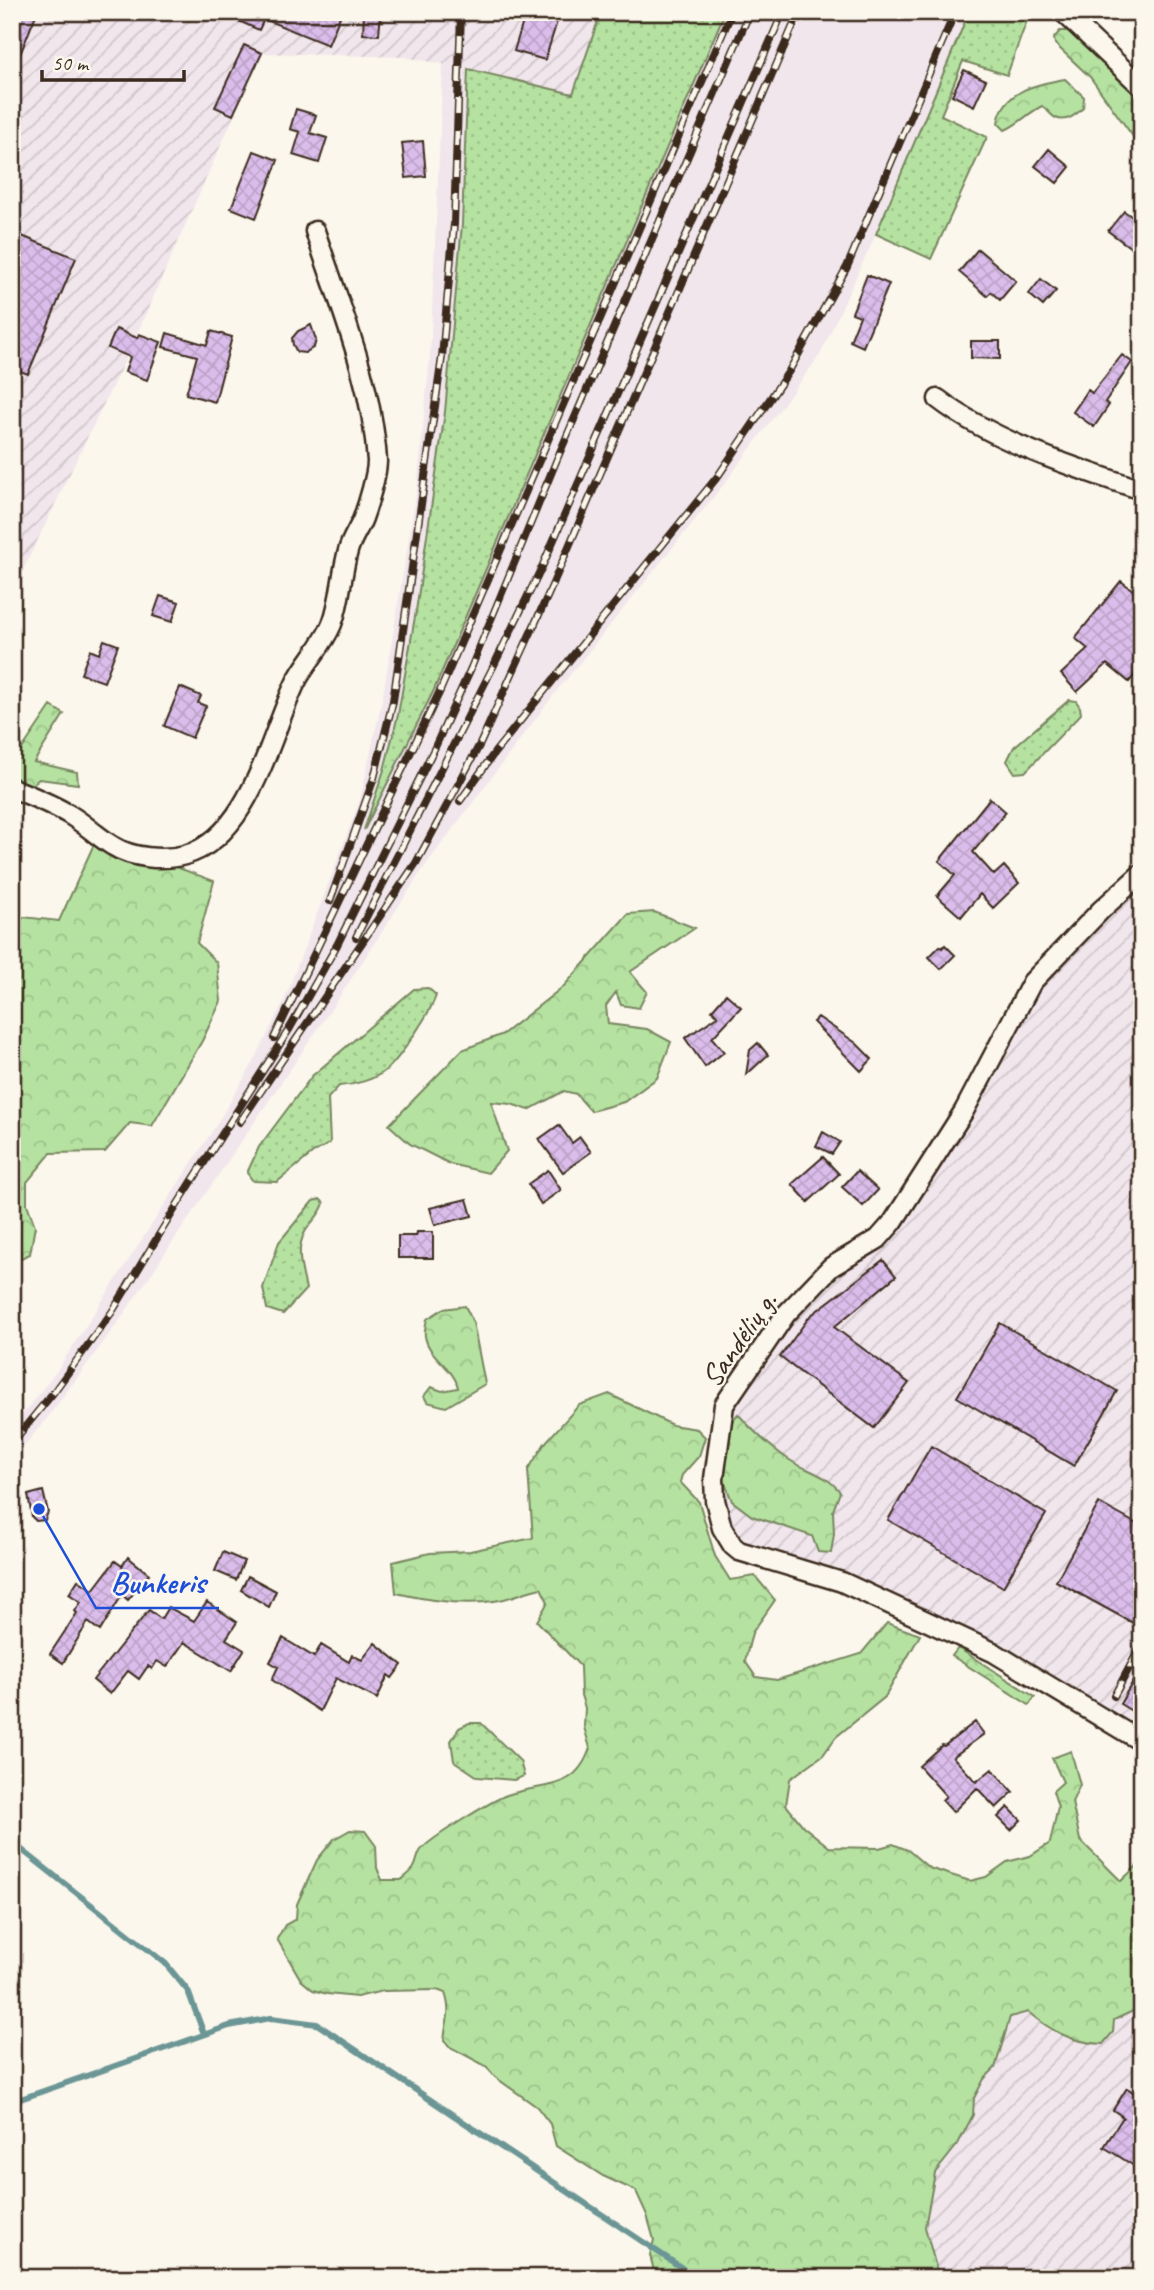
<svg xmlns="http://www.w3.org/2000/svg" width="1154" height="2290" viewBox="0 0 1154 2290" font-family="Caveat,sans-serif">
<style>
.built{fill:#f1e6ec}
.industrial{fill:url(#industrial-furrows)}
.grass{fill:url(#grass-dots);stroke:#788660;stroke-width:2}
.forest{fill:url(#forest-crowns);stroke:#788660;stroke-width:2}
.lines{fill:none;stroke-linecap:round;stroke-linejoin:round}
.stream{stroke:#6c9695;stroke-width:6}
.building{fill:url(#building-cross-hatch);stroke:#3b2a1e;stroke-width:2}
.minor-casing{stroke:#3b2a1e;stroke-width:23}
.minor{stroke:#fbf7ec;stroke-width:18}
.rail-casing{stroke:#3b2a1e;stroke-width:8}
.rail{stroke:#fbf7ec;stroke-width:5;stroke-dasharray:16;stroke-linecap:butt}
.labels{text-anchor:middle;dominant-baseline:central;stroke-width:5;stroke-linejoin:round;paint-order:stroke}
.street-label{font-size:30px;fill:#3b2a1e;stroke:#fbf7ec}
.leader{fill:none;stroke:#1d4ed8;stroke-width:2.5}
.callout-dot{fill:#1d4ed8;stroke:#fbf7ec;stroke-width:2.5}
.callout-label{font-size:32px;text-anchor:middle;font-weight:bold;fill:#1d4ed8;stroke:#fbf7ec;stroke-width:5;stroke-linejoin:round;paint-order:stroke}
</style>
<defs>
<pattern id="industrial-furrows" width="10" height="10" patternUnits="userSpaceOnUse" patternTransform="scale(1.75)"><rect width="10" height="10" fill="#f1e6ec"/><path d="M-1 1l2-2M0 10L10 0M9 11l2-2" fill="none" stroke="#d0c5ca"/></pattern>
<pattern id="grass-dots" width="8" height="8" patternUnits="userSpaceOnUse" patternTransform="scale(1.75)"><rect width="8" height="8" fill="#b5e2a1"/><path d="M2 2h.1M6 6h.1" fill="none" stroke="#9dc28a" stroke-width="1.8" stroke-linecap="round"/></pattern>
<pattern id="forest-crowns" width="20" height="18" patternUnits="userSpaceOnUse" patternTransform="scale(1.75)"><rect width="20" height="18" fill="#b5e2a1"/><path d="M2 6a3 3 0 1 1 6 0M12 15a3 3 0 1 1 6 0" fill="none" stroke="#9dc28a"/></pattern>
<pattern id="building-cross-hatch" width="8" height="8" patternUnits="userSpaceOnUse" patternTransform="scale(1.75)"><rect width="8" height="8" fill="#dbbdeb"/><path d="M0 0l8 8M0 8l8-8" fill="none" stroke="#bda3c9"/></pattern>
</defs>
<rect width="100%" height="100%" fill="#fbf7ec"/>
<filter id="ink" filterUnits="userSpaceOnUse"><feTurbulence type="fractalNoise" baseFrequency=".0143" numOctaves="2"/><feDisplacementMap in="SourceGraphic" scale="14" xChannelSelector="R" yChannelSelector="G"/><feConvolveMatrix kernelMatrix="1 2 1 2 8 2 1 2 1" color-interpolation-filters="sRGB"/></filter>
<g filter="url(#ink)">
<path class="built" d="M725 12H969L876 234 820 355 724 484 552 697 425 866 334 1005 119 1321 45 1421 12 1460V1428L56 1372 215 1127 252 1065 284 1001 360 800 382 701 417 489 430 356 443 64 468 69 462 224 445 412 416 611 398 715 367 825 434 690Z"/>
<path class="industrial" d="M12 12H601L573 94 443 64 404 57 262 53 127 356 12 593Z
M1142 873V1742L866 1592 739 1551 715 1500 720 1422 786 1314 878 1239 1026 992Z
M1135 2010H1142V2278H939L925 2227 935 2173 958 2144 973 2115 974 2098 984 2079 995 2068 1010 2016 1028 2012 1050 2030 1113 2020Z"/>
<path class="grass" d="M601 12H725L434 690 364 830 384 770 398 715 416 611 445 412 462 224 468 69 573 94Z
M969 12H1030L1007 75 963 61 941 115 987 137 931 259 876 234Z
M1069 700 1076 701 1080 707 1081 714 1025 772 1015 773 1007 761 1014 747Z
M428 988 436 995C432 1010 399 1060 386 1070 374 1080 354 1085 339 1086L328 1098 330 1143 313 1153 277 1182 253 1181 247 1173 259 1147 312 1076 414 989Z
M320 1199 324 1203C321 1215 311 1221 305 1232 295 1250 302 1270 306 1289L283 1314 267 1309 263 1288 279 1242 313 1201Z
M469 1723H481L520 1761 524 1776 514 1780 478 1777 454 1761 451 1741 459 1728Z"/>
<path class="forest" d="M1060 31H1068L1142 101V149L1090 77 1055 44 1054 38Z
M1065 79 1084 97 1083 108C1076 115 1066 123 1056 118 1051 116 1047 109 1042 106 1028 113 1019 124 1005 130L998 123C1003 90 1037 84 1065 79Z
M51 706 64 714 34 762 77 772 78 784 39 779 17 796 12 795V752L22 749Z
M94 844 130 859 165 863 214 881 197 943 217 963 221 1001 202 1041 152 1126 130 1123 105 1152 51 1153 27 1182V1204L35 1226 30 1254 12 1262V1144C31 1116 10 1088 12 1058 14 1042 22 1039 18 1021L12 1019V942L23 917 59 921Z
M654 912 695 928 630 972 647 992 639 1008 621 1005 616 992 606 1006 608 1024 647 1029 671 1042 657 1078 624 1102 591 1111 576 1094 564 1091 529 1110 511 1104 491 1102 507 1151 488 1173 450 1164 410 1144 389 1125 462 1050 503 1034 564 986 628 914Z
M465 1306 473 1322 485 1384 446 1407 427 1402 424 1396 431 1387 442 1391 458 1388C455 1368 428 1357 425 1336 424 1331 426 1324 427 1319L443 1309Z
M609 1394 672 1425 697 1429 705 1437 699 1456 682 1475 680 1482 699 1502 715 1556 730 1580 755 1576 775 1600 752 1633 745 1661 756 1677 777 1680 861 1654 887 1623 920 1635 885 1697 836 1737 823 1755 790 1779 786 1805 803 1826 829 1847 879 1848 893 1844 908 1850 929 1868 970 1881 986 1877 1007 1862 1030 1856 1050 1843 1058 1807 1053 1791 1063 1782 1052 1758 1071 1751 1080 1785 1072 1802 1080 1840 1121 1881 1142 1861V2010H1135L1114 2020 1113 2032 1103 2044C1073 2043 1051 2031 1028 2012L1010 2017 995 2068 984 2079 974 2098 973 2115 958 2144 935 2173 925 2227 939 2278H660L654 2271 650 2255 654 2240 647 2215 636 2191 603 2176 556 2146 550 2124 537 2107 495 2077 486 2066 450 2047 444 2040C446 2019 452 2014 445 1993L437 1990 383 1991 357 1997 327 1994 313 1990 301 1980 277 1939 285 1925 296 1919 297 1904 317 1860 334 1839 350 1830 365 1831 376 1846 377 1868 382 1880H401C405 1877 410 1873 413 1869 417 1864 417 1855 421 1850 429 1839 493 1800 507 1795 543 1782 575 1793 590 1748L584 1727 585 1708 581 1695 580 1666 537 1621 548 1602 541 1588C525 1591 510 1599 494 1601 462 1606 426 1600 396 1593L393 1562 430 1553 470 1551 533 1538 528 1470 545 1443 579 1405Z
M738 1414C753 1431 769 1446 788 1459 806 1471 827 1474 840 1492L833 1511 834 1534 831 1553 818 1552 812 1536 752 1516 732 1501 723 1478 731 1422Z
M958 1648 1035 1697 1029 1705 952 1656Z"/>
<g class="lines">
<path class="stream" d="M12 1842 165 1963 188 1991 204 2034
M12 2102 229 2026 271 2018 317 2024 682 2268 690 2278"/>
</g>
<path class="building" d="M12 12H37L13 72H12Z
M218 12H342L328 45 264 19 259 30Z
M364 12H381L379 35 363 34Z
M526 12H560L545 60 514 51Z
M244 45 262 53 233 115 215 107Z
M964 70 986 80 974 106 952 95Z
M296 109 316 115 310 133 327 138 319 163 293 155 300 132 290 129Z
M423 141 426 176 406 178 402 143Z
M1049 149 1070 167 1057 183 1035 166Z
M254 151 278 160 256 218 231 208Z
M1124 211 1142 224V256L1108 231Z
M12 232 76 258 28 374 12 368Z
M978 249 1016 281 1000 300 991 292 987 296 959 272Z
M867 275 889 284 863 347 850 341 860 316 852 313Z
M1041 279 1056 291 1043 306 1029 294Z
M311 325 316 340 314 347 305 353 297 352 293 345 292 338 298 331Z
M116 329 137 338 139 334 161 342 147 380 125 372 130 357 108 348Z
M211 331 232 337 215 402 186 394 197 356 163 347 167 333 207 345Z
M971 341H1000V359L971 358Z
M1122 355 1132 362 1105 402 1109 405 1094 427 1073 412 1088 390 1092 393Z
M1121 581 1142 597V666L1129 682 1107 664 1077 692 1061 674 1088 649 1075 638Z
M160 596 179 602 172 622 153 616Z
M104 640 118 645 104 682 81 674 90 650 99 654Z
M180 687 201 696 198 703 206 706 192 738 164 726Z
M990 798 1006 812 973 852 994 875 1004 866 1019 883 993 908 980 894 961 917 937 896 955 875 939 861Z
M945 945 955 955 941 969 929 957 940 946 942 948Z
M726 994 741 1007 712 1038 724 1052 705 1067 685 1038 718 1016 712 1010Z
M818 1017 856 1043 872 1059 861 1071 813 1022Z
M758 1043 768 1055 746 1075 750 1050Z
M559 1125 572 1143 580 1137 591 1152 563 1172 539 1139Z
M823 1132 840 1142 832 1154 816 1146Z
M823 1157 839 1174 808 1202 792 1184Z
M548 1170 561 1190 541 1204 528 1184Z
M857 1171 878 1190 863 1206 842 1187Z
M467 1199 472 1216 435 1225 430 1208Z
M417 1232H433V1258H398V1236H416Z
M883 1260 896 1276 834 1327 909 1383 874 1428 780 1357 810 1316Z
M1000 1323 1117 1391 1074 1466 957 1397Z
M931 1446 1046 1514 1003 1587 888 1520Z
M43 1491 48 1512 45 1520 36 1521 32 1517 28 1495Z
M1099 1503 1142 1527V1628L1056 1581Z
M223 1552 244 1561 236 1580 215 1571Z
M128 1557 149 1574 128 1600 122 1595 100 1631 88 1622 63 1663 50 1654 77 1613 75 1611 81 1602 69 1594 78 1580 93 1590 115 1561 122 1566Z
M248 1576 276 1591 269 1607 241 1590Z
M207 1602 237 1622 226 1639 244 1650 231 1671 184 1642 167 1667 157 1661 152 1669 148 1666 139 1679 128 1671 110 1694 93 1680 149 1610 161 1619 168 1607 194 1621Z
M283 1638 314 1657 321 1645 349 1662 352 1655 362 1660 375 1643 402 1665 392 1678 388 1675 377 1699 336 1678 320 1711 272 1680 278 1667 270 1662Z
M1142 1666V1717L1120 1704Z
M975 1722 984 1734 953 1757 976 1782 992 1769 1013 1792 996 1808 977 1788 953 1812 942 1800 946 1796 919 1766 942 1745 944 1746Z
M1008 1807 1021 1820 1011 1830 998 1817Z
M1127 2088 1142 2098V2171L1104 2147 1123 2117 1113 2110Z"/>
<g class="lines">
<defs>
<path id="minor" d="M1063 12 1142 87
M938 399C994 442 1075 468 1142 490
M12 788C32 796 52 804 70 815 85 824 98 837 113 846 132 858 163 861 185 855 250 837 270 735 296 682 306 662 323 646 332 624 341 601 341 575 348 551 351 539 359 529 363 518 368 504 377 475 377 461 372 381 340 306 315 231
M1142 873 1101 910 1032 982 964 1111 893 1222 878 1239 831 1267 786 1314 724 1405 714 1479 715 1500 722 1528 733 1546 739 1551 842 1582 993 1652 1142 1742"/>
</defs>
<use href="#minor" class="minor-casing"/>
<use href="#minor" class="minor"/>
<defs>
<path id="rail" d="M460 801 495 752 718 476 789 371 847 267 955 12
M330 901 374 778 393 701 442 357 454 224 461 12
M356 937 495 663 542 567 783 12
M274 1038 440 691 732 12
M240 1122 416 863 480 744 548 595 799 12
M12 1443 53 1393 112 1312 179 1202 290 1028 337 945 435 747 471 668 557 459 750 12
M1114 1696 1142 1644"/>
</defs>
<use href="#rail" class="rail-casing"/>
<use href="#rail" class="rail"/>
</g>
</g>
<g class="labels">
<g class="street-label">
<text transform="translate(739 1339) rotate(-55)">Sandėlių g.</text>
</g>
</g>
<path class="leader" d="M39 1509L96 1608H219"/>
<circle class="callout-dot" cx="39" cy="1509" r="7"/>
<g class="callout-label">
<text x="158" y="1593">Bunkeris</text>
</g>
<rect width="1154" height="2290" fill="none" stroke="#fbf7ec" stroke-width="42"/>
<rect x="21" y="21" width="1112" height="2248" fill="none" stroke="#3b2a1e" stroke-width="2.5" filter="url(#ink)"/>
<path d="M42 70v10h142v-10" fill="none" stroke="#3b2a1e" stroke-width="3.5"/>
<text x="52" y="70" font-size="21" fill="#3b2a1e" stroke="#fbf7ec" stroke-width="5" paint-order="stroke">50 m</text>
</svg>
